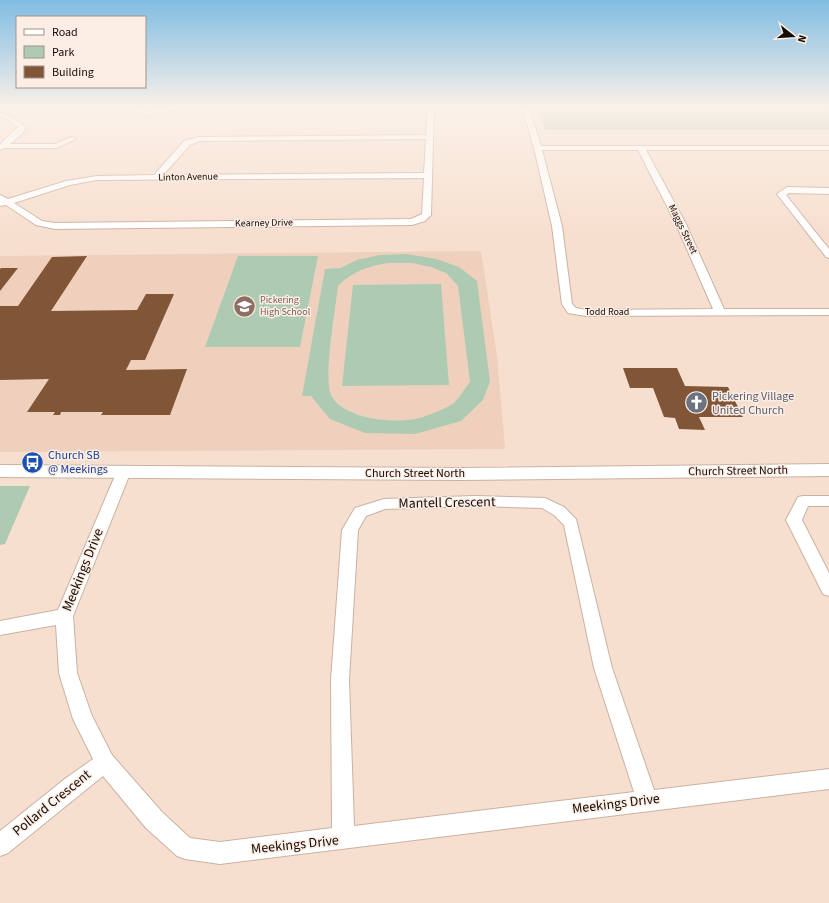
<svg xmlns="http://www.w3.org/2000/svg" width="829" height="903" viewBox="0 0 829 903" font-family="'Source Sans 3',sans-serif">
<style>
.built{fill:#efd0bc}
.green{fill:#adcbb3;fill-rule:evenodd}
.building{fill:#815637}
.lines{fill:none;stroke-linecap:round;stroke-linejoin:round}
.minor-casing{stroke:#c9b2a3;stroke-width:2}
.tertiary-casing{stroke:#c9b2a3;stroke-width:2}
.minor{fill:#fff;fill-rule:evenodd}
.tertiary{fill:#fff;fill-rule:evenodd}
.labels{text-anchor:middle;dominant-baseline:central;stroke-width:3;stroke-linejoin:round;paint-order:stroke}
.far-street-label{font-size:10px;fill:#140c07;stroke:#fdeee5}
.far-education-label{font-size:10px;fill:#785e54;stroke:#fdeee5;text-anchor:start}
.worship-label{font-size:12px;fill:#5b616d;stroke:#fdeee5;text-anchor:start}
.transit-label{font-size:12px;fill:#164399;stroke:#fdeee5;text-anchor:start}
.street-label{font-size:12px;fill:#140c07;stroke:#fdeee5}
.near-street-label{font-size:14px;fill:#140c07;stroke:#fdeee5}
</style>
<rect width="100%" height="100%" fill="#f7dfcf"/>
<path class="built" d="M481 251 497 356 505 449 0 452V256Z"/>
<path class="green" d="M536 107H829V130H545Z
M407 254 436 259 459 267 477 281 490 382 483 400 461 421 415 434 365 433 330 419 311 396H302L325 269 340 268 357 260 380 255ZM388 263H412L431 267 446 273 458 286 470 382C464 389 458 401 451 405 442 410 432 414 423 417 399 425 346 420 332 397 322 381 336 307 338 286 353 271 368 266 388 263Z
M238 256H318L300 347H205Z
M441 284 449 385 342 386 353 285Z
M0 486H30L5 544 0 545Z"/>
<path class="building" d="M87 256 51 311 137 310 146 294H174L145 360H131L126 370 187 369 170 415H101L103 412H61L60 415H53L55 412H27L49 379 0 380V306H18L52 257Z
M1 268H18L0 291V269Z
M623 368H677L685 386 728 387 743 417H699L705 430 679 429 675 418 664 417 653 388H630Z"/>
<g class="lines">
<defs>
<path id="minor" d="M131 107H138L139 110 145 111 173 107H196L145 115 134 112Z
M428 107H434L431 215 425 221 412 225 55 229 36 225 6 205 0 206V195L8 199 66 181 97 176 154 175 184 141 199 137 426 135ZM426 139 424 173 163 175 190 145 200 141ZM424 178 422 214 411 219 55 223 42 221 14 203 70 185 97 180Z
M522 107H529L541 146H829V150H646L686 224 724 309H829V315L586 316 568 313 562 304 552 226 534 148ZM542 150H638L676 224 713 309 586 310 576 308 572 304 562 226Z
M0 113 12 117 26 127 22 134 10 144H55L72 137 76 139 56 148H4L0 150V144L18 127 8 119 0 117Z
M787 187 829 188V194L789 193 786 195 829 249V258L826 257 777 194Z
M124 466 129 467 131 471 73 616 77 673 92 716 112 755 162 812 190 838 220 842 332 828 331 680 342 530 355 508 384 499 475 496 545 498 564 507 576 519 612 668 654 790 829 769V789L220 864 185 859 177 856 146 828 103 776 8 853 0 856V831L66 778 93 759 73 719 59 673 56 625 0 635V621L58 610 117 471 119 467ZM475 506 542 508 554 515 564 525 594 668 634 792 354 826 349 680 358 530 366 516 385 509Z
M803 496H829V506H808L802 520 829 573V596L823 594 786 520 798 497Z"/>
<path id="tertiary" d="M829 464V476L462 480 0 477V465L462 468Z"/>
</defs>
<use href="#minor" class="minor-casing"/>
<use href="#tertiary" class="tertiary-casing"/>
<use href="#minor" class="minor"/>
<use href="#tertiary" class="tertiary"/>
</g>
<linearGradient id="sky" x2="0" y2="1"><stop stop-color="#80bce2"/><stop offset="0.46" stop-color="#fbf1e9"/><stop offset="1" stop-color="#fbf1e9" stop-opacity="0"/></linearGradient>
<rect width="829" height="234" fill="url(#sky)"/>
<defs>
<symbol id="school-disc" viewBox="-11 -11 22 22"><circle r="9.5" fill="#8d6e63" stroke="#fdeee5"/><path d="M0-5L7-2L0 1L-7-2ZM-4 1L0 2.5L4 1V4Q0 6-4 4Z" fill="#fff"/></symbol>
<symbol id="church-disc" viewBox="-11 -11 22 22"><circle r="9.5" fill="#6b7280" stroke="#fdeee5"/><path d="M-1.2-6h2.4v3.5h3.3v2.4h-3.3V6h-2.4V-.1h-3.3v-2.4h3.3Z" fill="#fff"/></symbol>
<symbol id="bus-disc" viewBox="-11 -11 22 22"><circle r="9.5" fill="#1a4fb4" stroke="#fdeee5"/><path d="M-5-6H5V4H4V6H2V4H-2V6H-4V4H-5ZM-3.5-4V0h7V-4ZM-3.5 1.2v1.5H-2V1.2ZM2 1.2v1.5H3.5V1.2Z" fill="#fff"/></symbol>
</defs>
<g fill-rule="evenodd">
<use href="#school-disc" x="232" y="294" width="25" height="25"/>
<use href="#church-disc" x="684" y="390" width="25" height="25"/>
<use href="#bus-disc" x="20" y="450" width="25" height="25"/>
</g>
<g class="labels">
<g class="far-street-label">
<text transform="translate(188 177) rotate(-1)">Linton Avenue</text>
<text transform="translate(264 223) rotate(-1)">Kearney Drive</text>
<text transform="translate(683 229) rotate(64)">Maggs Street</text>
<text x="607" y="312">Todd Road</text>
</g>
<g class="far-education-label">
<text x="260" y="300">Pickering<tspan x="260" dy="12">High School</tspan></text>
</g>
<g class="worship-label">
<text x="712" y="396">Pickering Village<tspan x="712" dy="14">United Church</tspan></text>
</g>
<g class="transit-label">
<text x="48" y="455">Church SB<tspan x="48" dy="14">@ Meekings</tspan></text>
</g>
<g class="street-label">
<text transform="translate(738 471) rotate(-1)">Church Street North</text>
<text x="415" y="473">Church Street North</text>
</g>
<g class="near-street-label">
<text transform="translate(447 503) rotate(-1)">Mantell Crescent</text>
<text transform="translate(83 570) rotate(-68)">Meekings Drive</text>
<text transform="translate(52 803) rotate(-39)">Pollard Crescent</text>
<text transform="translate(616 804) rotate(-7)">Meekings Drive</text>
<text transform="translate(295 845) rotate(-6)">Meekings Drive</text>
</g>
</g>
<rect x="16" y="16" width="130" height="72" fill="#fdeee5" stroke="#a0948c"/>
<rect x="24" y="29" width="20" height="6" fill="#ffffff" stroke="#a0948c"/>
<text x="52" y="36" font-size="12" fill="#140c07">Road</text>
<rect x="24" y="46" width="20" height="12" fill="#adcbb3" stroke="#a0948c"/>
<text x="52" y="56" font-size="12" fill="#140c07">Park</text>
<rect x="24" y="66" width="20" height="12" fill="#815637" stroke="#a0948c"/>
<text x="52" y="76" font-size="12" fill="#140c07">Building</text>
<g transform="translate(793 36) rotate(107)" stroke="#fdeee5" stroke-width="3" paint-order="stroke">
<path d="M0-3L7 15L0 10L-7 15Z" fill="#140c07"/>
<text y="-6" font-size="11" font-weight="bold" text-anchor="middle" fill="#140c07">N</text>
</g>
</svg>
